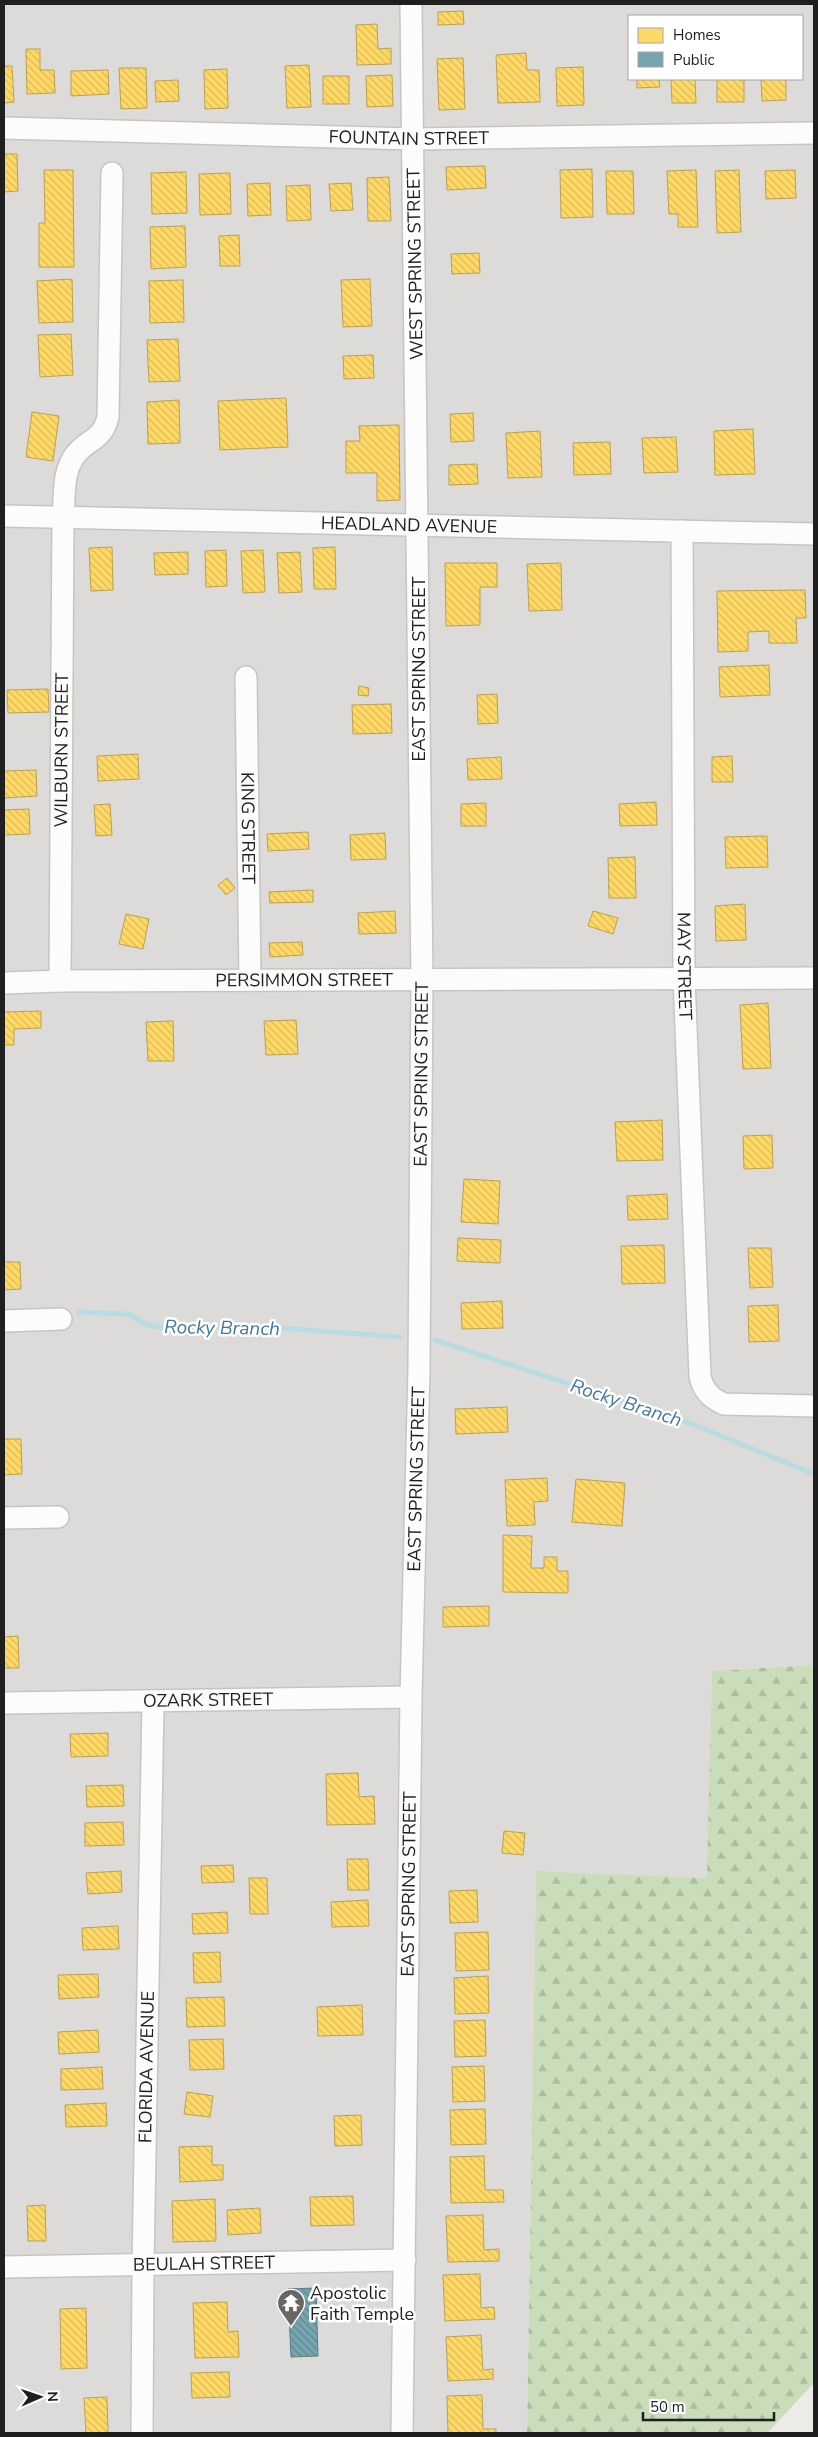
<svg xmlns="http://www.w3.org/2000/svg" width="818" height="2437" viewBox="0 0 818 2437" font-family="'Nunito Sans',sans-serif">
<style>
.residential{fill:#dcdbd9;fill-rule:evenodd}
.forest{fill:url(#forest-firs)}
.homes{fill:url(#homes-back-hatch);stroke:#bca151}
.public{fill:url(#public-back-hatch);stroke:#5c7d84}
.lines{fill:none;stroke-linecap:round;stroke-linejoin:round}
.stream{stroke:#b9dce2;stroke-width:5}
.minor-casing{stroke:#c6c5c4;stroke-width:24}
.minor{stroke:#fcfcfc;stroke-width:21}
.labels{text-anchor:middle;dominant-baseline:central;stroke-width:5;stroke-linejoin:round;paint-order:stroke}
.street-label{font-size:18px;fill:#1f1f1f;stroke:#fff}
.poi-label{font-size:18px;fill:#1f1f1f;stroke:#fff;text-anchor:start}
.water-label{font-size:19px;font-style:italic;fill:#4178a4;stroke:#fff}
</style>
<defs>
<pattern id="forest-firs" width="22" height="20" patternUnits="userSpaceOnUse" patternTransform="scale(1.25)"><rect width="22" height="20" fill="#c9ddbb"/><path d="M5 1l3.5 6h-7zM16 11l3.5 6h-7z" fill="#acbda0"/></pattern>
<pattern id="homes-back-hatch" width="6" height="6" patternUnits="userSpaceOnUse" patternTransform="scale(1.25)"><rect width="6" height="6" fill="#ffd966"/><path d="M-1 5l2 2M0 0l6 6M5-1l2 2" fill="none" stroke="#daba58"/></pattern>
<pattern id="public-back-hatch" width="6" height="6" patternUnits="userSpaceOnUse" patternTransform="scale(1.25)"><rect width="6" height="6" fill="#76a5af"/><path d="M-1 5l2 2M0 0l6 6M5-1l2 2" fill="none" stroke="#60868e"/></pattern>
</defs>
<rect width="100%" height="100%" fill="#edebe8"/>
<path class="residential" d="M4 4H814V1665L712 1671 708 1878 536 1871 527 2433H4ZM629 16H802V79H629Z"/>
<path class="forest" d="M814 1665V2383L767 2433H527L536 1871 707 1878 712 1671Z"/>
<path class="homes" d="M463 11 464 24 438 25V12Z
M377 24 378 49 391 48V64L357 65 356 25Z
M26 49H40V70H54L55 93 27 94Z
M526 53 527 70H539L540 102 498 103 496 55Z
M463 58 465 109 439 110 437 59Z
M309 65 311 107 287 108 285 66Z
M4 66H12L14 102 4 103Z
M583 67 584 105 557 106 556 68Z
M119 68H146L147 108 121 109Z
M227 69 228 108 205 109 204 70Z
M108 70 109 94 71 96V71Z
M392 75 393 106 367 107 366 76Z
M323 76H349V104H323Z
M637 79H659L660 87 637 88Z
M671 79H695L696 103H672Z
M717 79H744V102H717Z
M761 79H786V100L762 101Z
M178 80 179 101 156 102 155 81Z
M4 154H17L18 191 4 192Z
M485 166 486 188 447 190 446 167Z
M592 169 593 217 561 218 560 170Z
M44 170H73L74 267H39V223H45Z
M696 170 698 227H678V214H669L667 171Z
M739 170 741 232 717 233 715 171Z
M795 170 796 198 766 199 765 171Z
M606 171H633L634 214H607Z
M186 172 187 213 152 214 151 173Z
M230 173 231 214 200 215 199 174Z
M389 177 391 221H368L367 178Z
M270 183 271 215 248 216 247 184Z
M351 183 353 210 331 211 329 184Z
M310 185 311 220 287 221 286 186Z
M185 226 186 267 151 269 150 227Z
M239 235 240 266H220L219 236Z
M479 253 480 273 452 274 451 254Z
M72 279 73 322 39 323 37 281Z
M370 279 372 326 343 327 341 280Z
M183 280 184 322 150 323 149 281Z
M71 334 73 375 40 377 38 335Z
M178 339 180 381 149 382 147 340Z
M373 355 374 378 344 379 343 356Z
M286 398 288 447 220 450 218 401Z
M179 400 180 443 148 444 147 402Z
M32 412 59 416 53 461 26 457Z
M473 413 474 441 451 442 450 414Z
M399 425 400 500 377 501V473H346V441H360L359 426Z
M753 429 755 474 715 475 714 431Z
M540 431 542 477 508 478 506 433Z
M676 437 678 472 644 473 642 438Z
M610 442 611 474 574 475 573 443Z
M477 464 478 484 449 485V465Z
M112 547 113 590 91 591 89 548Z
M335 547 336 589H314L313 548Z
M226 550 227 586 206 587 205 551Z
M263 550 265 592 243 593 241 551Z
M188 552V574L155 575 154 553Z
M300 552 302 592 279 593 277 553Z
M445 563H497V587H480V625L446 626Z
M561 563 562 610 529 611 527 564Z
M805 590 806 618H796L797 643H769V631L748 632V651L718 652 717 591Z
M769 665 770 695 720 697 719 667Z
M359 686 369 688 368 696 358 695Z
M48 689 49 712 8 713 7 690Z
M497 694 498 723 478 724 477 695Z
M391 704 392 733 353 734 352 705Z
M138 754 139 779 98 781 97 756Z
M732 756 733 782H712V757Z
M501 757 502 779 468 780 467 759Z
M36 770 37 796 4 798V771Z
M656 802 657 825 620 826 619 804Z
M486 803V826H461V804Z
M110 804 112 835 96 836 94 805Z
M29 809 30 834 4 835V810Z
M308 832 309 849 268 851 267 834Z
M385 833 386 859 351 860 350 835Z
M767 836 768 867 726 868 725 837Z
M635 857 636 898H609L608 858Z
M227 878 235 888 226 895 218 885Z
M313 890V902L270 903 269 892Z
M745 904 746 940 716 941 715 906Z
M395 911 396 933 359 934 358 913Z
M593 911 618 918 613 934 588 926Z
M126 914 149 919 143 949 119 944Z
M302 942 303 955 270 957 269 943Z
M768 1003 771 1068 743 1069 740 1005Z
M41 1011V1028L14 1029V1045H4V1012Z
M296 1020 298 1054 266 1055 264 1021Z
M173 1021 174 1061H148L146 1022Z
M662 1120 663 1160 617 1161 615 1122Z
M772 1135 773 1168 744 1169 743 1136Z
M464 1179 500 1181 498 1224 461 1222Z
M667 1194 668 1219 628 1220 627 1196Z
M458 1238 501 1240 500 1263 457 1261Z
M664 1245 665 1283 622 1284 621 1246Z
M748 1248H771L773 1287 750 1288Z
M4 1262H20L21 1289 4 1290Z
M502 1301 503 1328 462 1329 461 1303Z
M778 1305 779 1341 749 1342 748 1306Z
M507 1407 508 1432 456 1434 455 1409Z
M4 1439H21L22 1474 4 1475Z
M547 1478 548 1501 534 1502 535 1525 507 1526 505 1480Z
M576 1479 625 1483 622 1526 572 1522Z
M503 1535 532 1536 531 1568H544V1557H557V1571H568V1593L503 1592Z
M489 1606V1626L443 1627V1607Z
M18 1636 19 1668H4V1637Z
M108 1733V1756L71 1757 70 1734Z
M358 1773 359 1797 374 1796 375 1824 327 1825 326 1774Z
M123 1785 124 1806 87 1807 86 1786Z
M123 1822 124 1845 85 1846V1823Z
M504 1831 525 1833 523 1855 502 1853Z
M347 1859H368L369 1890H348Z
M233 1865 234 1882 202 1883 201 1866Z
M121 1871 122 1892 88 1894 86 1873Z
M249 1878H267L268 1914H250Z
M477 1890 478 1922 450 1923 449 1891Z
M368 1900 369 1926 332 1927 331 1902Z
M227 1912 228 1933 193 1934 192 1914Z
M118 1926 119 1949 83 1950 82 1928Z
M488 1932 489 1970 456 1971 455 1933Z
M220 1952 221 1982 194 1983 193 1953Z
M98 1974 99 1997 59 1999 58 1975Z
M488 1976 489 2013 455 2014 454 1978Z
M224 1997 225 2026 187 2027 186 1998Z
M362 2005 363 2035 318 2036 317 2007Z
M485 2020 486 2056 455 2057 454 2021Z
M98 2030 99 2052 59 2054 58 2032Z
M223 2039 224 2069 190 2070 189 2040Z
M484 2066 485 2101 453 2102 452 2067Z
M102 2067 103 2089 61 2090V2069Z
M187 2092 213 2096 210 2117 184 2114Z
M106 2103 107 2126 66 2127 65 2105Z
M485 2109 486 2144 451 2145 450 2110Z
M361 2115 362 2145 335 2146 334 2116Z
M212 2146V2165H223V2180L180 2182 179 2147Z
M484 2156 485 2190H503L504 2202 451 2203 450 2157Z
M353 2196 354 2225 311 2226 310 2197Z
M215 2199 216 2241 173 2242 172 2201Z
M45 2205 46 2241H28L27 2206Z
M260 2208 261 2233 228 2235 227 2210Z
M483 2215 484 2250 499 2249V2261L448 2262 446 2216Z
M480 2274 481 2308 494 2307 495 2319 445 2321 443 2275Z
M227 2302 228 2332 238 2331 239 2357 195 2358 193 2303Z
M86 2308 87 2368 61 2369 60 2309Z
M481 2335 483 2370 493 2369V2379L448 2381 446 2337Z
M229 2372 230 2397 192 2398 191 2373Z
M482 2395 483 2429H496V2433H448L447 2396Z
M107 2397 108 2433H86L84 2398Z"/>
<path class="public" d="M316 2288 318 2356 291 2357 288 2289Z"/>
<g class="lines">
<path class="stream" d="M78 1312 128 1314 145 1324 157 1327H268L400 1337
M435 1340 692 1424 814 1474"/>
<defs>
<g id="minor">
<path id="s1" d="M4 128 413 139 814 133"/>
<path id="s2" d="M4 516 814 534"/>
<path id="s3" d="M682 531 684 978 700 1376C703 1390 710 1398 724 1404L814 1406"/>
<path id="s4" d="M246 677 250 980"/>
<path id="s5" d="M60 981 63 517C65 496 62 471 76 454 89 438 102 441 108 417L112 173"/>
<path id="s6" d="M4 983 60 981 814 978"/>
<path d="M4 1321 61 1319"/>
<path d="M4 1518 58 1517"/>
<path id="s7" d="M4 1703 411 1697"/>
<path id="s8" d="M4 2267 405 2260"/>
<path id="s9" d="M142 2433 143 2266 153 1702"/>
<path id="s10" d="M402 2433 411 1697 419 1368 422 981 411 4"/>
</g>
</defs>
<use href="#minor" class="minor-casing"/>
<use href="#minor" class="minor"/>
</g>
<defs>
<symbol id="temple-pin" viewBox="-11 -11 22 30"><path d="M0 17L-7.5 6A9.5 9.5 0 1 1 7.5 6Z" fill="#676665" stroke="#fff"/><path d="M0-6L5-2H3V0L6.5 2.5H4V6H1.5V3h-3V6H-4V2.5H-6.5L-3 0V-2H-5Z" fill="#fff"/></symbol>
</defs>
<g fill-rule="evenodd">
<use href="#temple-pin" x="275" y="2287" width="32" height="43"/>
</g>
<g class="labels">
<g class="street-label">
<text stroke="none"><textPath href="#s1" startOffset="405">FOUNTAIN STREET</textPath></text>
<text transform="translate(415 264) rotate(-91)">WEST SPRING STREET</text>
<text stroke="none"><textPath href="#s2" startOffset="405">HEADLAND AVENUE</textPath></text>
<text transform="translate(419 669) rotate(-90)">EAST SPRING STREET</text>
<text stroke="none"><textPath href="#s5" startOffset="231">WILBURN STREET</textPath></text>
<text stroke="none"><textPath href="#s4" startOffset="151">KING STREET</textPath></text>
<text stroke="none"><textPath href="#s3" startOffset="435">MAY STREET</textPath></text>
<text stroke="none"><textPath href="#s6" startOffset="300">PERSIMMON STREET</textPath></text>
<text stroke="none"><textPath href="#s10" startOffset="1359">EAST SPRING STREET</textPath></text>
<text stroke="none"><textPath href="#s10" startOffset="954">EAST SPRING STREET</textPath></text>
<text stroke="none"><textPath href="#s7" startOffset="204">OZARK STREET</textPath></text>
<text stroke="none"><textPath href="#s10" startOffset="549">EAST SPRING STREET</textPath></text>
<text stroke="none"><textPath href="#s9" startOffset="366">FLORIDA AVENUE</textPath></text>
<text stroke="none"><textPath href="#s8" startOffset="200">BEULAH STREET</textPath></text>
</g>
<g class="poi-label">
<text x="310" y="2293">Apostolic<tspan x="310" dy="21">Faith Temple</tspan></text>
</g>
<g class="water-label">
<text transform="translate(222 1328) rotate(1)">Rocky Branch</text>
<text transform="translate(626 1403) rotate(18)">Rocky Branch</text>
</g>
</g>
<rect width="818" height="2437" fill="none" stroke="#1f1f1f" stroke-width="10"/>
<rect x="628" y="15" width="175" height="65" fill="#ffffff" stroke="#a5a5a5"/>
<rect x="638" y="28" width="25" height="15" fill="#ffd966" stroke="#a5a5a5"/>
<text x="673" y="40" font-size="15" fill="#1f1f1f">Homes</text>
<rect x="638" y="52" width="25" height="15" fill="#76a5af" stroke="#a5a5a5"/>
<text x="673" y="65" font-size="15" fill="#1f1f1f">Public</text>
<g transform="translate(40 2397) rotate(88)" stroke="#ffffff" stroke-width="4" paint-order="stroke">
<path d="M0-4L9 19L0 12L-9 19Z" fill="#1f1f1f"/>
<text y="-8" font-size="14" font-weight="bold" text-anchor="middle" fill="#1f1f1f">N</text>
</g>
<path d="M643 2412v8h131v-8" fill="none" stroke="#1f1f1f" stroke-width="2.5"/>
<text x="650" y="2412" font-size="15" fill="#1f1f1f" stroke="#ffffff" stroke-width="4" paint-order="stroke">50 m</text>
</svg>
